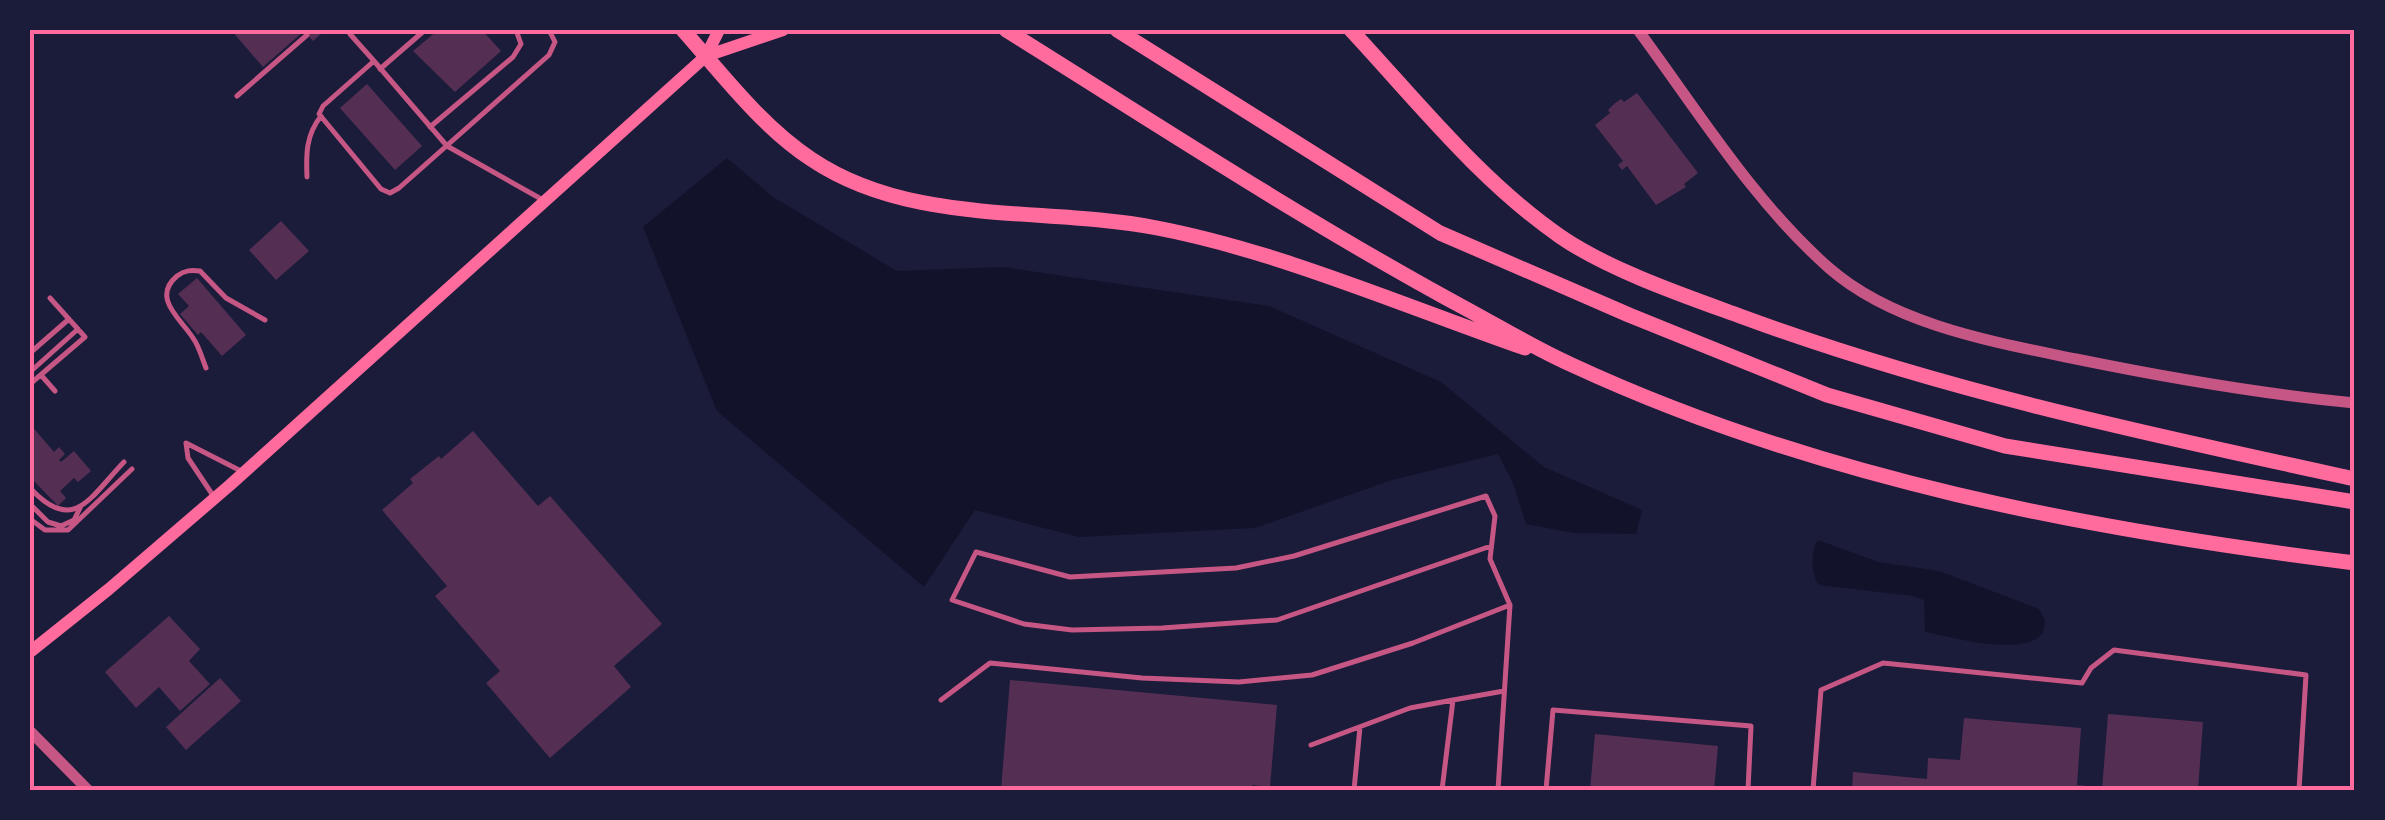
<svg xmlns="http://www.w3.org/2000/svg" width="2385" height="820" viewBox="0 0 2385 820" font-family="'Roboto Condensed',sans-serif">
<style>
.water{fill:#12122b}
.building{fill:#542f53}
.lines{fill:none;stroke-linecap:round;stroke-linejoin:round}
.service{stroke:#c65784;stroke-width:5}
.tertiary{stroke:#c65784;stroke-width:11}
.secondary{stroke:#ff6b9d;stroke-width:12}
.motorway{stroke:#ff6b9d;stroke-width:15}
.neatline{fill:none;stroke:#ff6b9d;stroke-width:4}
</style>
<rect width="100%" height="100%" fill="#1b1b3a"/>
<path class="water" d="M727 158 773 197 897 271 1003 267 1269 306 1441 382 1544 467 1642 510 1636 534 1574 533 1526 524 1513 483 1498 454 1392 480 1255 528 1079 537 975 510 924 587 717 411 643 227Z
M1818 540 1878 562 1939 571 2039 609 2045 620 2043 633C2023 658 1954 637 1925 632L1924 600 1913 596 1819 585C1811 574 1810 551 1818 540Z"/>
<path class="building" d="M231 30H325L313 41 304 31 263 67Z
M438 30 444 33 447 30H482L501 51 455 92 413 51Z
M367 84 422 146 395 170 340 108Z
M1637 93 1698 173 1684 184 1686 187 1656 205 1627 166 1622 170 1618 165 1623 161 1595 125 1610 113 1608 110 1614 104 1621 99 1624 102Z
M281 221 309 251 276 280 249 250Z
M197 278 246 335 222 356 201 332 198 335 180 314 189 306 178 294Z
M30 424 54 452 59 447 65 454 59 460 61 462 74 451 91 471 78 482 74 478 60 491 66 498 58 506 30 477Z
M473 431 538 506 550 496 662 624 614 666 631 687 550 758 486 683 500 671 435 596 447 586 382 510 413 483 410 479 439 456 441 459Z
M169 616 200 649 189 661 210 684 180 711 159 687 136 708 105 672Z
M220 678 241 701 186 750 166 727Z
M1010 680 1277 705 1270 787 1252 785V790H1001Z
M2108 714 2203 722 2198 790H2102Z
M1964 718 2081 728 2077 785 2099 787V790H1852L1853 772 1927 779 1928 758 1960 760Z
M1595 734 1718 746 1714 790H1590Z"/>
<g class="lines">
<path class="service" d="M350 34 374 61 323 106 319 114 381 189 390 193 399 188 549 55 555 42 549 30
M374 61 447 146 543 200
M380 69 425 30
M237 96 307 35
M430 127 513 57 521 44 516 30
M307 177C306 154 306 135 321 116
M30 353 69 319
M206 368C202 358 199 346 193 338 181 319 151 298 177 276 185 270 191 270 200 271L226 298 265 320
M30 372 78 329
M41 375 55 391
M30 384 85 337 50 298
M186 443 241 471
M186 443 188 458 214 497
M31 489C74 535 91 496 124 462
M30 504 48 522 61 526 74 520 80 508
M30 519 45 530H68L132 469
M1491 546 1277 620 1162 628 1072 630 1024 624 952 600 976 552 1070 577 1236 568 1294 556 1486 496 1495 516 1490 559 1510 605
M941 700 990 663 1142 678 1239 682 1312 675 1413 643 1510 605 1498 790
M1311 745 1410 708 1453 700
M1354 790 1360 727
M1442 790 1453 700 1504 691
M1546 790 1553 710 1751 726 1748 790
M1813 790 1821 690 1883 663 2082 683 2091 668 2114 650 2306 675 2299 790"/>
<path class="tertiary" d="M1638 30C1698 111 1753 201 1829 268 1894 325 1994 342 2076 359 2169 378 2261 394 2355 403
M30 731 88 790"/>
<path class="secondary" d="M706 56 783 30
M30 652 109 589 230 485 706 56 719 30"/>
<path class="motorway" d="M683 30C722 74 761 126 811 159 912 227 1043 206 1157 228 1278 251 1407 307 1525 348
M1006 30C1160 126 1312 226 1472 312 1505 330 1538 350 1572 365 1818 479 2089 530 2355 563
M1117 30 1440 233 1629 315 1827 395 2005 446 2355 502
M1351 30C1417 101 1480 181 1561 237 1609 270 1685 296 1740 316 1940 390 2147 434 2355 479"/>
</g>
<rect width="2385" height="820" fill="none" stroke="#1b1b3a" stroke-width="65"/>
<rect x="32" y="32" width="2320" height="756" class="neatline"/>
</svg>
